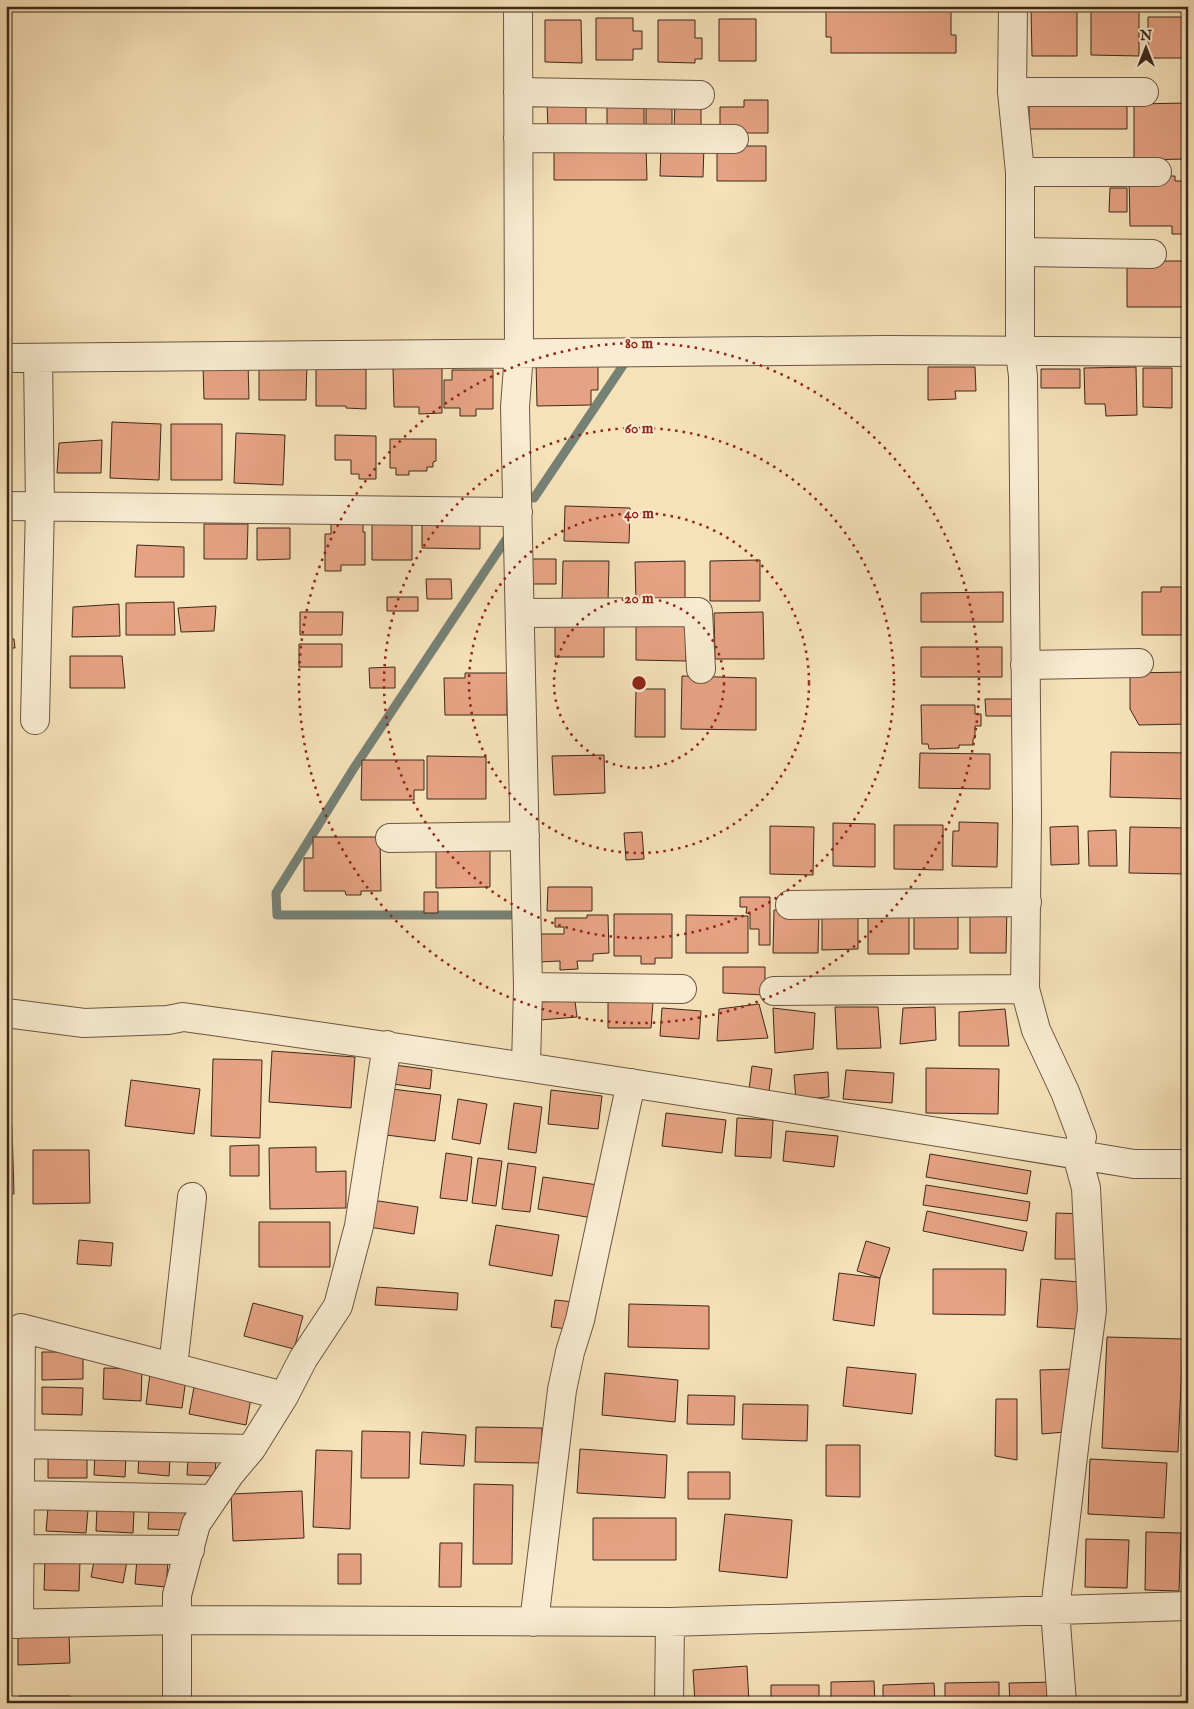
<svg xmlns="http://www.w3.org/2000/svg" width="1194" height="1709" viewBox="0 0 1194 1709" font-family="'IM FELL English',serif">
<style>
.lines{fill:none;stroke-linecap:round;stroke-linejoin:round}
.stream{stroke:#768176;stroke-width:9}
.building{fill:#e6a383;stroke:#3c281b}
.minor-casing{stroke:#6a5642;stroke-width:30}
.minor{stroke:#f9ecd2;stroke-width:28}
.ring{fill:none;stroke:#8f2418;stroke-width:2.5;stroke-dasharray:2.5 5}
.centre{fill:#8f2418;stroke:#f9ecd2;stroke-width:2.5}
.ring-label{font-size:15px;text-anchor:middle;font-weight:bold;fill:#8f2418;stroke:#f9ecd2;stroke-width:4;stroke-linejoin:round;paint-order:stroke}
</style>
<rect width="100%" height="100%" fill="#f6e2b9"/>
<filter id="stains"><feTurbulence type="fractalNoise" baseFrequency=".004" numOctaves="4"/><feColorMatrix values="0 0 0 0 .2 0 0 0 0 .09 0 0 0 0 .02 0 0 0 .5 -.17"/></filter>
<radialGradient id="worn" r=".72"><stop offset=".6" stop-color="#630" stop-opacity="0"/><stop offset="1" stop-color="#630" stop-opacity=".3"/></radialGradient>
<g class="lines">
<path class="stream" d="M534 498 626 361H631
M509 535 354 768 276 893 277 915H513"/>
</g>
<path class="building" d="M826 6H951V35H956V53H831V37H826Z
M1091 8H1139V56L1091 55Z
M1031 9H1077V56H1032Z
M1148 17H1188V58H1148Z
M596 18H633V31H642V49H633V60H596Z
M719 19H756V61H719Z
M545 20H581L582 63 545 62Z
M658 20H695V38H702V59H695V63L658 62Z
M744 100H768V133H720V107H744Z
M547 102H586V128L548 129Z
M646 102 672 103V133H646Z
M675 102H701V127L674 132Z
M1188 103V159L1134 160V104Z
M1029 104H1127V129H1029Z
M607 106H644V135H607Z
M646 144 647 180H554V145Z
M661 144 704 145 703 177 660 176Z
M717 146H766V181H717Z
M1129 176H1175V181H1188V234H1172V226H1130Z
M1110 188H1127V212H1109Z
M1127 261H1187V307H1127Z
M598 360V390H591V405L537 406 536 361Z
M259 362H307L306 400H259Z
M248 363 249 399H204L203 364Z
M6 365H10V395H6Z
M928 367H975L976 391H955L956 399 928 400Z
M1136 367 1137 415 1106 416 1105 404H1085L1084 368Z
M393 368H442V413L419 414V407H394Z
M1143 368H1172V408L1143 407Z
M316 369H366V409L346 408V406H316Z
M1041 369H1080V388H1041Z
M452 370H493V409H476V416H460V408H444V380H452Z
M112 422 161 424 159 480 110 478Z
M171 424H222V480H171Z
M236 433 285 435 283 485 234 483Z
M335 435 376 436V479H359V474H351V460H335Z
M390 439H436V461L433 462V467H427V471H409V475H396V468H390Z
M102 440 101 473H57L59 443Z
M565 506 630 508 629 543 564 541Z
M372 519H412V560H372Z
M363 520V532H365V565H341V571H325V534H331V523Z
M204 524H248L247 559H204Z
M422 524H480V549L422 548Z
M257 528H290V559L257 560Z
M137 545 184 547V577H135Z
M532 559H556V584H532Z
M760 560V601H710V561Z
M563 561H609L608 603 562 602Z
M685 561V602H636L635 562Z
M426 579H451L452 599H427Z
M1161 587H1182V635H1142V592H1161Z
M1003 592V622H921V593Z
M387 597H418V611H387Z
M174 602 175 635H126V603Z
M119 604 120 636 72 637 73 607Z
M216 606 214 631 181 632 178 608Z
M300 612H343L342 635H300Z
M763 612 764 659H715L714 613Z
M555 621H604V657H555Z
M636 622H686V661L636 660Z
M6 639H14L15 648H6Z
M299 644H342V667H299Z
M921 647H1002V677H921Z
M70 656H122L125 688H70Z
M395 667V688H370L369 668Z
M1188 672V724L1139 725 1130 709V673Z
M465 673H507V715H445L444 678H465Z
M682 676 756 678V730L681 729Z
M636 689H665V737H635Z
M985 699H1014V716H986Z
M921 705H975V714H981V726H975V738L973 739V745H959V748L929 749 928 744H922Z
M1111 752 1188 753V799L1110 797Z
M920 753 990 754V789L919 788Z
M604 755 605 793 554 795 552 756Z
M427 756 486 757V799H427Z
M362 760H424V790H414V800H361Z
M959 822 998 823 997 867 952 866 953 831H959Z
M833 823 875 824V867L833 866Z
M894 825H943V870L894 869Z
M770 826 814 827 813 875 770 874Z
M1078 826 1079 864 1051 865 1050 827Z
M1130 827 1188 828V874L1129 873Z
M1116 830 1117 866H1089L1088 831Z
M642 832 644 859 626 860 624 833Z
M313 837H380L381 891H361V895H346L345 891H304V858H313Z
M436 845H490V887L436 888Z
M548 887H592V911H547Z
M424 892H438V913H424Z
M740 897H770V945H759V929H750V914L746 913 747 907H740Z
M970 907H1007L1006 953H970Z
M914 908 958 915V949H914Z
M868 909H909V954H868Z
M774 910 819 911 818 953H773Z
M822 911H858V949L822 950Z
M614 914H672V958H655V964H641V956H614Z
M587 915H608L609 953 593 954V961H577L578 969 560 970V961L539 962 538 934H564V927H555V918H587Z
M686 915 748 916V953H686Z
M723 967H765V995L723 993Z
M575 1001 577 1017 540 1020 537 1002Z
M608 1002H653L651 1028H608Z
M759 1004 768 1038 717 1041 719 1009Z
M835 1007H878L881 1048 837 1049Z
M935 1007 936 1040 900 1044 903 1008Z
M662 1008 701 1011 699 1039 660 1036Z
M773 1008 815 1013 813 1049 775 1053Z
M1005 1009 1009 1046H959V1012Z
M272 1051 355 1057 351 1108 269 1102Z
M213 1059 262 1060 260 1138 211 1136Z
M394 1065 432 1070 430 1089 393 1084Z
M752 1066 772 1069 769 1091 749 1089Z
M926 1068 999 1069 998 1114 926 1113Z
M846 1070 894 1073 892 1103 843 1099Z
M828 1072 829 1097 796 1100 794 1075Z
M131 1080 200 1089 194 1134 125 1126Z
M392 1089 441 1095 435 1141 386 1135Z
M551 1090 602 1096 598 1129 548 1124Z
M458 1099 487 1104 480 1144 452 1139Z
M514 1103 542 1107 536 1153 508 1149Z
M666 1113 726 1120 722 1153 662 1146Z
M737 1118 773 1120 771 1158 735 1156Z
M12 1126 14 1194H6V1127Z
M786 1131 838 1136 834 1167 783 1161Z
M259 1145V1176H230V1146Z
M316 1147V1172L346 1171V1208L270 1209 269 1148Z
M33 1150H89L90 1203 33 1204Z
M446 1153 472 1157 467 1201 440 1198Z
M930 1154 1031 1171 1027 1194 926 1177Z
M478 1158 502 1161 496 1206 472 1203Z
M508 1163 536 1167 530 1212 502 1209Z
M543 1177 598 1185 593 1218 538 1209Z
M926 1185 1030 1202 1027 1221 923 1205Z
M372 1200 418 1207 414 1234 369 1227Z
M927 1211 1027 1232 1023 1251 923 1231Z
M1056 1213 1086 1214V1259H1055Z
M259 1222H330V1267H259Z
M496 1225 559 1235 552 1276 489 1265Z
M79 1240 113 1243 111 1266 77 1264Z
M866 1241 890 1248 880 1278 857 1271Z
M933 1269H1006L1005 1315 933 1314Z
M839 1273 880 1278 874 1326 833 1320Z
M1041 1279 1080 1282 1077 1329 1037 1327Z
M377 1287 458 1293 457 1310 375 1305Z
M555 1300 584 1303 568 1329 551 1327Z
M253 1303 303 1316 294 1349 244 1336Z
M629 1304 709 1306V1349L628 1347Z
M1107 1337 1183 1339 1178 1452 1102 1448Z
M42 1352H83V1379L42 1380Z
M847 1367 916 1374 912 1414 843 1406Z
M104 1368 142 1369 141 1401 103 1399Z
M1074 1369 1076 1431 1042 1434 1040 1370Z
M605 1373 678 1380 675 1422 602 1415Z
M150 1374 186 1379 182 1408 146 1404Z
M195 1382 252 1393 246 1425 189 1414Z
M42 1387 83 1388 82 1415 42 1414Z
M688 1395 735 1396 734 1425 687 1424Z
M996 1399H1017V1460L995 1456Z
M743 1404 808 1405 807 1441 742 1439Z
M476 1427 542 1428V1463L475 1462Z
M362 1431 410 1432 409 1478H361Z
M422 1432 466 1435 464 1466 420 1464Z
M826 1445H860V1497L826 1496Z
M580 1449 667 1455 665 1498 577 1493Z
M316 1450 352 1451 350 1529 313 1527Z
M95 1453 126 1455 125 1477 94 1475Z
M139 1455 170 1458 169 1476 138 1473Z
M48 1456H87V1478H48Z
M188 1458H216L215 1476 187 1475Z
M1090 1459 1167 1463 1164 1518 1088 1514Z
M688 1472H730V1499H688Z
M474 1484 513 1485 512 1564H473Z
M302 1491 304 1538 233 1541 231 1494Z
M97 1507 134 1509 133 1533 96 1531Z
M48 1508 88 1510 86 1533 46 1531Z
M149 1510 185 1511V1530L148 1529Z
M725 1514 792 1520 787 1578 719 1571Z
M593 1518H676V1560H593Z
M1146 1532 1181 1533 1179 1591 1145 1590Z
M1086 1539 1129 1540 1127 1588 1085 1587Z
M440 1543H462L461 1587H439Z
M338 1554H361V1584H338Z
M95 1556 127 1561 123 1583 91 1577Z
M137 1558 168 1561 166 1587 135 1584Z
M45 1559 80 1561 79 1591 44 1590Z
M18 1635H69L70 1663 18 1665Z
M747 1666 749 1703H695L693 1670Z
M874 1681 875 1703H831V1682Z
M999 1682V1703H945V1683Z
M1056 1682V1703H1010L1009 1683Z
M934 1683 935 1703H883V1685Z
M771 1685H819V1703H771Z
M19 1696H70V1703H19Z"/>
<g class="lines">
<defs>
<path id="minor" d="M518 6 519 353 515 407 528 987 526 1066
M1013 6 1012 92 1020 172V352L1023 376 1027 816 1025 989 1036 1030 1065 1092 1082 1137 1077 1155 1086 1188 1092 1310 1076 1431 1055 1610 1062 1703
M518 92 700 95
M1012 92H1144
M518 138 734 139
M1020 172H1157
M1020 252 1152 254
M6 358 887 350 1188 352
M6 506 518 512
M520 613 698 612 701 669
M1025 665 1139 663
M35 720 40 506 38 358
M390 838 525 836
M790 905 1027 902
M528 987 682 989
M774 991 1025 989
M6 1013 84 1023 168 1020 183 1017C501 1061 818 1112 1134 1164H1188
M173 1367 192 1197
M20 1444 251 1449
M20 1495 212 1499
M20 1549 190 1550
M534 1622 562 1390 570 1352 580 1320 631 1083
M6 1624 178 1620 670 1622 1188 1606
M19 1624 21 1328 284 1396
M177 1703V1595L196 1524 230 1474 251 1449 284 1396 303 1359 338 1306 359 1226 387 1045
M669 1703 670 1622"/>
</defs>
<use href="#minor" class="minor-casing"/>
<use href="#minor" class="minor"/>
</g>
<g class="ring">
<circle cx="639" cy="683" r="85"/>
<circle cx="639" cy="683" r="170"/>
<circle cx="639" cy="683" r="255"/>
<circle cx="639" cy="683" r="340"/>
</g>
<circle cx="639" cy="683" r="8" class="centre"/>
<g class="ring-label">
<text x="639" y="348">80 m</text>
<text x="639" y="433">60 m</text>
<text x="639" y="518">40 m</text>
<text x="639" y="603">20 m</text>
</g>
<rect width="1194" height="1709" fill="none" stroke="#f6e2b9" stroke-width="25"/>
<rect x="8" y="8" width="1179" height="1694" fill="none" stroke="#3c281b" stroke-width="2.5"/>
<rect x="12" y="12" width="1169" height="1684" fill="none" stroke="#3c281b"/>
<g transform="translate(1146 48)" stroke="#f9ecd2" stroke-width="4" paint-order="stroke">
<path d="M0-4L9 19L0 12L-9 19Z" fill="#3c281b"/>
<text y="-8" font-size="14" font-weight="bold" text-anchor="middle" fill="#3c281b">N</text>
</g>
<rect width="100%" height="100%" filter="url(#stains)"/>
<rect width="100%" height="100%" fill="url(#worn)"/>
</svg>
